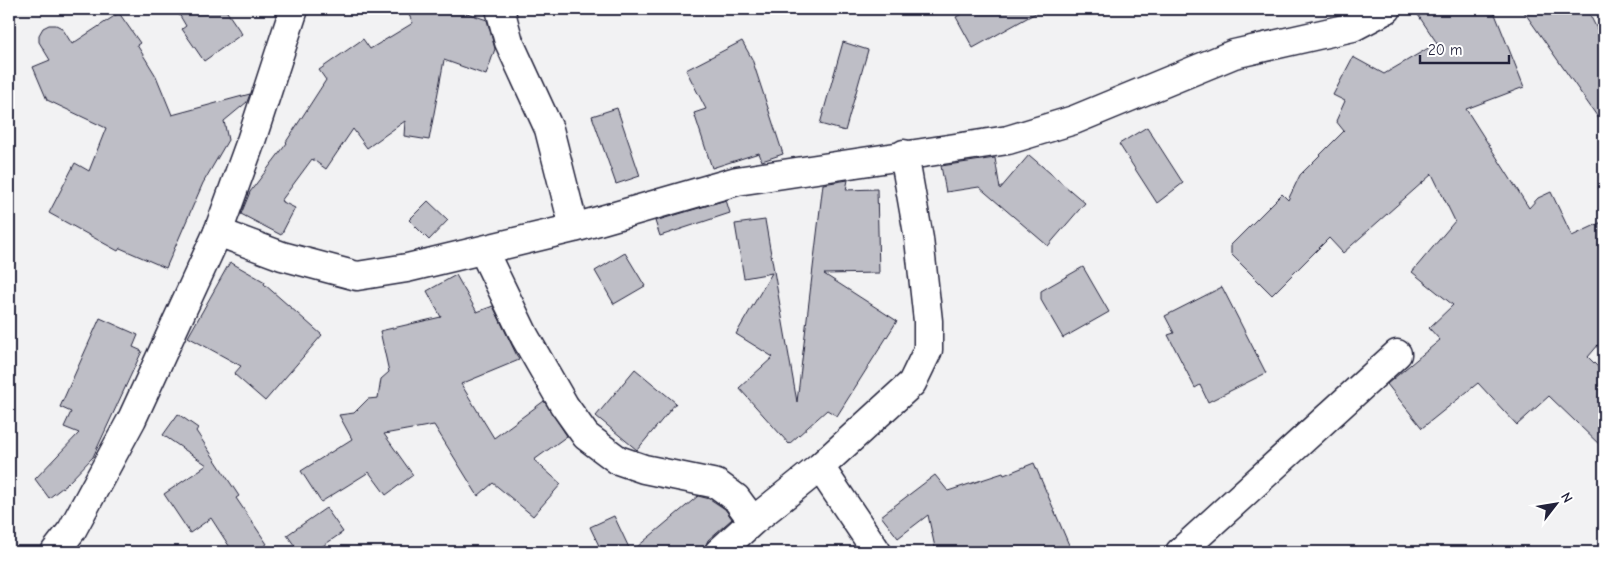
<svg xmlns="http://www.w3.org/2000/svg" width="1613" height="561" viewBox="0 0 1613 561" font-family="'Comic Neue',sans-serif">
<style>
.building{fill:#bebec6;stroke:#22223b}
.lines{fill:none;stroke-linecap:round;stroke-linejoin:round}
.street-casing{stroke:#22223b;stroke-width:31}
.secondary-casing{stroke:#22223b;stroke-width:31}
.street{stroke:#fff;stroke-width:28}
.secondary{stroke:#fff;stroke-width:28}
</style>
<rect width="100%" height="100%" fill="#f2f2f3"/>
<filter id="ink" filterUnits="userSpaceOnUse"><feTurbulence type="fractalNoise" baseFrequency=".02" numOctaves="2"/><feDisplacementMap in="SourceGraphic" scale="10" xChannelSelector="R" yChannelSelector="G"/><feConvolveMatrix kernelMatrix="1 2 1 2 8 2 1 2 1" color-interpolation-filters="sRGB"/></filter>
<g filter="url(#ink)">
<path class="building" d="M176 9H225L242 34 204 61 182 29 186 26Z
M406 9H455L487 20 495 49 486 75 444 60 429 140 404 136 405 121 367 148 353 129 326 169 312 159 281 201 295 208 281 235 241 214 250 192 287 143 286 142 326 80 319 70 363 39 370 49 413 23Z
M971 9H1043L973 48 956 17Z
M1414 9H1493L1524 87 1466 109 1529 208 1538 198 1551 192 1572 236 1604 221V338L1588 357 1604 373V449L1549 396 1517 425 1478 383 1422 428 1387 384 1440 340 1429 328 1453 305 1412 272 1455 221 1432 174 1343 253 1329 238 1272 295 1231 254V245L1282 194 1288 200 1300 175 1344 131 1336 121 1345 101 1333 95 1353 57 1384 74 1437 43Z
M1522 9H1587L1604 43V126Z
M119 13 140 43 137 45 156 76 172 115 250 94 247 102 224 121 228 140 203 183 166 268 120 248 118 251 49 213 75 163 89 171 106 128 47 100 33 67 50 60 39 42V35L43 28 49 25H56L62 28 72 44Z
M742 41 752 59 783 154 762 161 759 153 712 168 694 113 706 109 686 70Z
M843 42 868 50 845 131 820 124Z
M617 108 640 176 616 184 592 116Z
M1147 127 1183 183 1157 203 1119 144Z
M1029 155 1085 203 1048 246 979 187 946 192 941 166 995 158 1000 189Z
M848 180 846 190 877 189 879 273 824 274 897 321 837 416 827 410 789 444 739 388 773 357 736 334 772 273 744 278 735 224 765 220 797 402 823 184Z
M726 200 730 213 660 236 655 221Z
M428 201 448 220 429 240 409 220Z
M625 253 645 286 614 304 595 271Z
M230 262 265 282 264 284 322 335 265 401 234 374 241 366 188 337Z
M1083 267 1109 312 1063 338 1041 300V291Z
M456 275 477 312 493 306 519 360 461 384 494 438 544 401 567 436 534 460 561 484 533 516 493 483 478 496 434 425 384 434 413 475 386 495 369 472 321 502 301 471 352 439 339 415 354 413 368 399 378 398 381 379 389 372 380 331 441 317 427 291Z
M1222 287 1266 373 1208 402 1200 385 1195 388 1168 335 1174 333 1165 316Z
M100 318 138 335 133 347 142 351 93 457 67 484 49 498 35 479 79 433 64 427 71 412 60 407Z
M635 369 676 403 637 450 596 416Z
M178 414 198 428 196 431 239 496 236 498 267 544 255 552H233L211 518 190 533 164 494 207 465 163 435Z
M1034 463 1072 552H936L928 515 898 538 881 516 935 475 948 491 1003 473 1004 475Z
M698 496 710 499 725 509 732 519 708 540 703 552H602L590 527 614 516 631 552Z
M326 508 343 532 314 552H299L287 535Z"/>
<g class="lines">
<defs>
<path id="street" d="M500 9 509 42 549 129 574 228
M218 232 282 256 357 276 407 268 574 228 737 181 1008 140 1074 120 1234 54 1353 27 1387 9
M483 250 525 337 564 405 586 436 618 460 644 469 717 484 736 498 753 521
M820 467 877 552
M719 552 753 521 820 467 912 383 928 350V321L919 239 904 154
M1180 552 1397 354"/>
<path id="secondary" d="M55 552 72 530 132 419 218 232 251 141 294 9"/>
</defs>
<use href="#street" class="street-casing"/>
<use href="#secondary" class="secondary-casing"/>
<use href="#street" class="street"/>
<use href="#secondary" class="secondary"/>
</g>
</g>
<rect width="1613" height="561" fill="none" stroke="#fff" stroke-width="30"/>
<rect x="15" y="15" width="1583" height="531" fill="none" stroke="#22223b" stroke-width="2" filter="url(#ink)"/>
<g transform="translate(1556 504) rotate(59)" stroke="#ffffff" stroke-width="4" paint-order="stroke">
<path d="M0-4L9 19L0 12L-9 19Z" fill="#22223b"/>
<text y="-8" font-size="14" font-weight="bold" text-anchor="middle" fill="#22223b">N</text>
</g>
<path d="M1420 55v8h89v-8" fill="none" stroke="#22223b" stroke-width="2.5"/>
<text x="1428" y="55" font-size="15" fill="#22223b" stroke="#ffffff" stroke-width="4" paint-order="stroke">20 m</text>
</svg>
